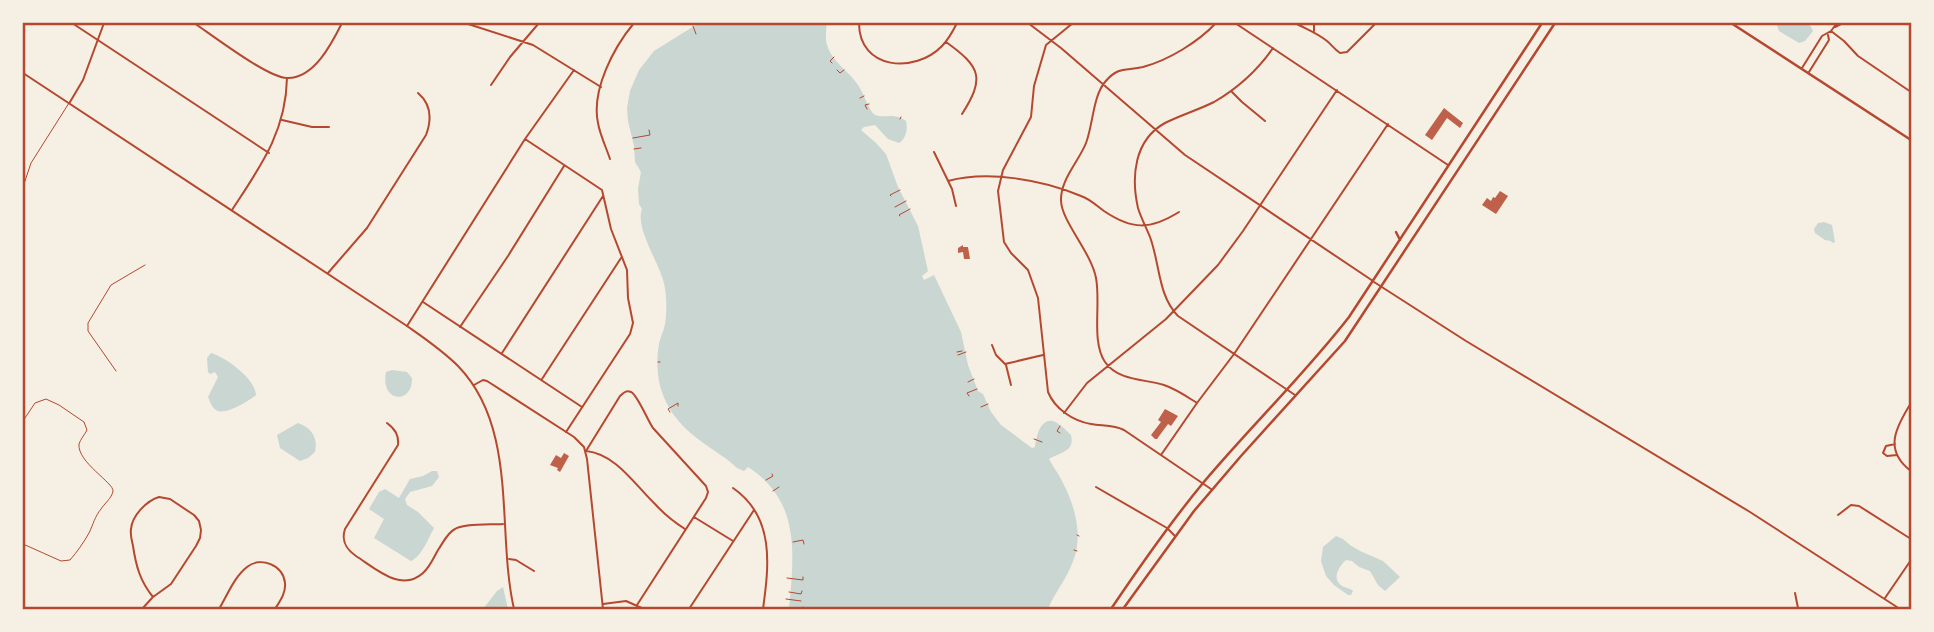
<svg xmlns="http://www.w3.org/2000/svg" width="1934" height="632" viewBox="0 0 1934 632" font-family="Karla,sans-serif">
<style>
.water{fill:#c9d6d2}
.building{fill:#bf614a}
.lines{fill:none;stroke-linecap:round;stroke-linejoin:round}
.path{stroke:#b5482f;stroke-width:1}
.service{stroke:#b5482f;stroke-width:1}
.minor{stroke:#b5482f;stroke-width:2}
.tertiary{stroke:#b5482f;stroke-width:2}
.primary{stroke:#b5482f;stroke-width:2.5}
.neatline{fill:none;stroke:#b5482f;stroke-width:2.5}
</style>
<rect width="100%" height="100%" fill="#f6efe4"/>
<path class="water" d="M699 23H827C826 30 825 38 827 45 832 62 849 71 858 85 862 90 870 112 874 114 882 120 893 111 906 121 908 129 906 139 899 143L888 139 875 125 864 127 861 130 876 143 886 154 898 187 918 226 928 271 922 276 924 280 934 275 961 332 968 365 978 391 983 394 991 412 1001 425 1032 448 1035 447C1036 438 1040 418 1053 421 1059 423 1067 431 1071 435 1075 452 1060 452 1049 459 1053 467 1059 474 1063 483 1076 508 1084 539 1071 566 1065 581 1054 594 1048 609H789C794 555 801 501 748 467L744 471 737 468C727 458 714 451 702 442 668 418 652 387 659 344 660 337 664 331 665 324 667 312 667 292 663 280 658 261 635 228 642 209L639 204 638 189 641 172 635 162 634 146 628 121 627 108 630 91 639 70 654 51Z
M1776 23H1809L1813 31 1805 41 1799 43 1779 31Z
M1824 222 1832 225 1835 242 1832 243 1831 241 1825 240 1815 233 1814 229 1818 223Z
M211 353C225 357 255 378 256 395 249 401 227 414 218 411 212 409 210 401 208 397L218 377 215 372 210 374 208 372 207 358Z
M392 370 407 372 412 378C413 404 380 404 386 372Z
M298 423C312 428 318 438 315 452L308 458 300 461 280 448 277 435Z
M432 471H437L439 477 432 486 410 492 405 499 407 505 418 512 434 528C428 539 422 556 411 561L374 538 384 519 369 509 379 492 385 489 399 498 410 479 423 476Z
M1336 536 1343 539 1350 545 1360 551 1383 561 1400 577 1385 591 1378 585 1370 571 1359 567 1352 561 1346 560C1339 566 1331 579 1342 586 1346 588 1350 588 1353 591L1351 595H1348L1334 585 1326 576 1321 561 1323 547Z
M503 587 508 609H483L497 591Z"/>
<path class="building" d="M1444 108 1463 123 1460 128 1447 118 1432 140 1425 135Z
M1500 191 1508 196 1496 214 1482 205 1487 198 1491 201 1493 197 1495 198Z
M963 245V247H968L970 259H964L963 252 958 253V248Z
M1165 409 1178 416 1171 426 1168 424 1157 439H1155L1151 435 1161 422 1158 420Z
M564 453 569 456 560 472 557 470 558 468 550 465 556 455 561 458Z"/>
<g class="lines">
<path class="path" d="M693 26 696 34
M832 63 830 61 834 57
M837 70 840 73 844 70
M860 98 864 96
M867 109 865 105 869 104
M900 119 901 117
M633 138 650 135 649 130
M634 149 641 148
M891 196 890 195 900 190
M895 207 906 201
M900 216 899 215 910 209
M957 352 962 351
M958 355 966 352
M658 362H660
M968 382 974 379
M969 396 967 393 977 389
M981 407 988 404
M670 412 668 409 678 403V406
M23 421 35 403 46 399 59 405 84 422 87 430C85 434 80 440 79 444 77 462 114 483 113 491 112 498 104 504 101 509 95 516 93 525 89 533 84 542 77 552 70 560L61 561 23 544
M1060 433 1057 431 1060 426
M1034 439 1042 442
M766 480 773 476 772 474
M773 491 779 487
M1077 535 1079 536
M793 542 803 540 804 544
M1074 550 1077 551
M787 578 803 580V577
M789 592 801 594 802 591
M786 599 801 601
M789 608 801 609
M803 609V607"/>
<path class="service" d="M23 187 31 163 69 103
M116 371 88 331V323L111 285 145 265"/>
<path class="minor" d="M72 23 269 153
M465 23 533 45 601 87
M859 23C859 70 915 74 942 46 948 40 953 31 957 23
M1028 23 1061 48 1185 155 1373 281
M1073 23 1046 45 1034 86 1031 117 1003 170 998 191 1004 242 1011 253 1028 270 1038 298 1048 392C1055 409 1073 421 1091 424 1102 426 1114 425 1124 430L1211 489
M1235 23 1448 165
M1295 23C1306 29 1317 33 1327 41 1332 45 1334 49 1340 53L1347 52 1376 23
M1835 27 1843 23
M1314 31V23
M1831 31 1844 41 1858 56 1911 92
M946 42C981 67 985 78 962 114
M1273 48C1257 71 1238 88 1214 102 1198 110 1181 115 1165 123 1134 140 1131 177 1138 208 1141 218 1146 227 1150 237 1160 264 1158 296 1178 316L1295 395
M1802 68 1822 36 1831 31 1837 23
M1809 72 1829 40 1828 35
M491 85 510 57 539 23
M1232 92 1242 102 1265 121
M282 120 312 127H329
M525 139 602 190 611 229 627 270 628 298 633 323 630 334 566 432
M934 152 952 189 956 206
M610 159C606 147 600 135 598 123 591 90 614 47 634 23
M948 181C988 170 1044 180 1081 196 1090 199 1097 206 1104 211 1132 230 1150 230 1179 212
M232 210C260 167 286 132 287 78
M328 273 367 228 426 135C432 119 431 104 418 93
M423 302 582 407
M407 326 525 139 574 70
M460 327 508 256 564 166
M992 345 996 355 1005 364 1043 355
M502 353 603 196
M1006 365 1011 385
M542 379 621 258
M1197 403C1186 396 1176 389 1164 385 1145 379 1118 381 1105 362 1091 341 1101 304 1096 278 1091 252 1062 222 1061 201 1060 180 1079 161 1086 143 1093 125 1093 96 1105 82 1118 66 1126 71 1143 67 1169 60 1198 42 1216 23
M1911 403C1896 427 1883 450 1911 471
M1064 413 1087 383 1166 319 1218 265 1243 231 1337 90
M387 423C395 429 399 435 398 445L345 529C341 541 346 549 356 556 375 568 401 593 423 573 430 567 434 557 438 550 443 543 447 533 455 529 465 523 491 525 503 524
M1895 444 1886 446 1883 453 1887 456 1897 455
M1161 455 1197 403 1234 354 1388 124
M1096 487 1167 528 1175 536
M733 488C775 517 769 565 763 609
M159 497 170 499 194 515 199 521 201 530 200 538 196 546 171 584 153 597C140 581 136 566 133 546 132 541 130 535 131 529 132 516 146 501 159 497Z
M1838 515 1851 505 1859 506 1911 539
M694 517 733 541
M509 559 516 560 534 571
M1795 593 1798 608
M1885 598 1911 560
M603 604 626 601 644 609
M637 605 706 498 708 492 706 486 653 428C648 421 637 394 631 392 625 390 624 393 620 396L586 451C616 454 635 485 655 504 664 514 674 522 685 529
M142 609 152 598
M219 609C227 596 234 577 247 567 261 556 283 565 285 583 286 593 280 601 275 609
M689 609 754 510
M735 609H737
M1798 609H1820"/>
<path class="tertiary" d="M194 23C212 35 268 78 287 78 314 79 332 43 342 23
M23 73 407 326C424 338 442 350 458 366 519 429 496 530 514 609
M70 102 83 80 104 23
M1374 282 1466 341 1750 512 1900 609
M474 385 483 380 487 381 574 437 584 447 587 459 603 609"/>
<path class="primary" d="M1731 23 1911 140
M1396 232 1400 240
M1111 609C1140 566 1170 523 1203 483 1251 426 1304 375 1349 317L1542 23
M1123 609 1194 511 1241 456 1345 341 1555 23"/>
</g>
<rect width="1934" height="632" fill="none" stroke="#f6efe4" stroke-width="49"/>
<rect x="24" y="24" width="1886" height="584" class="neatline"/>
</svg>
